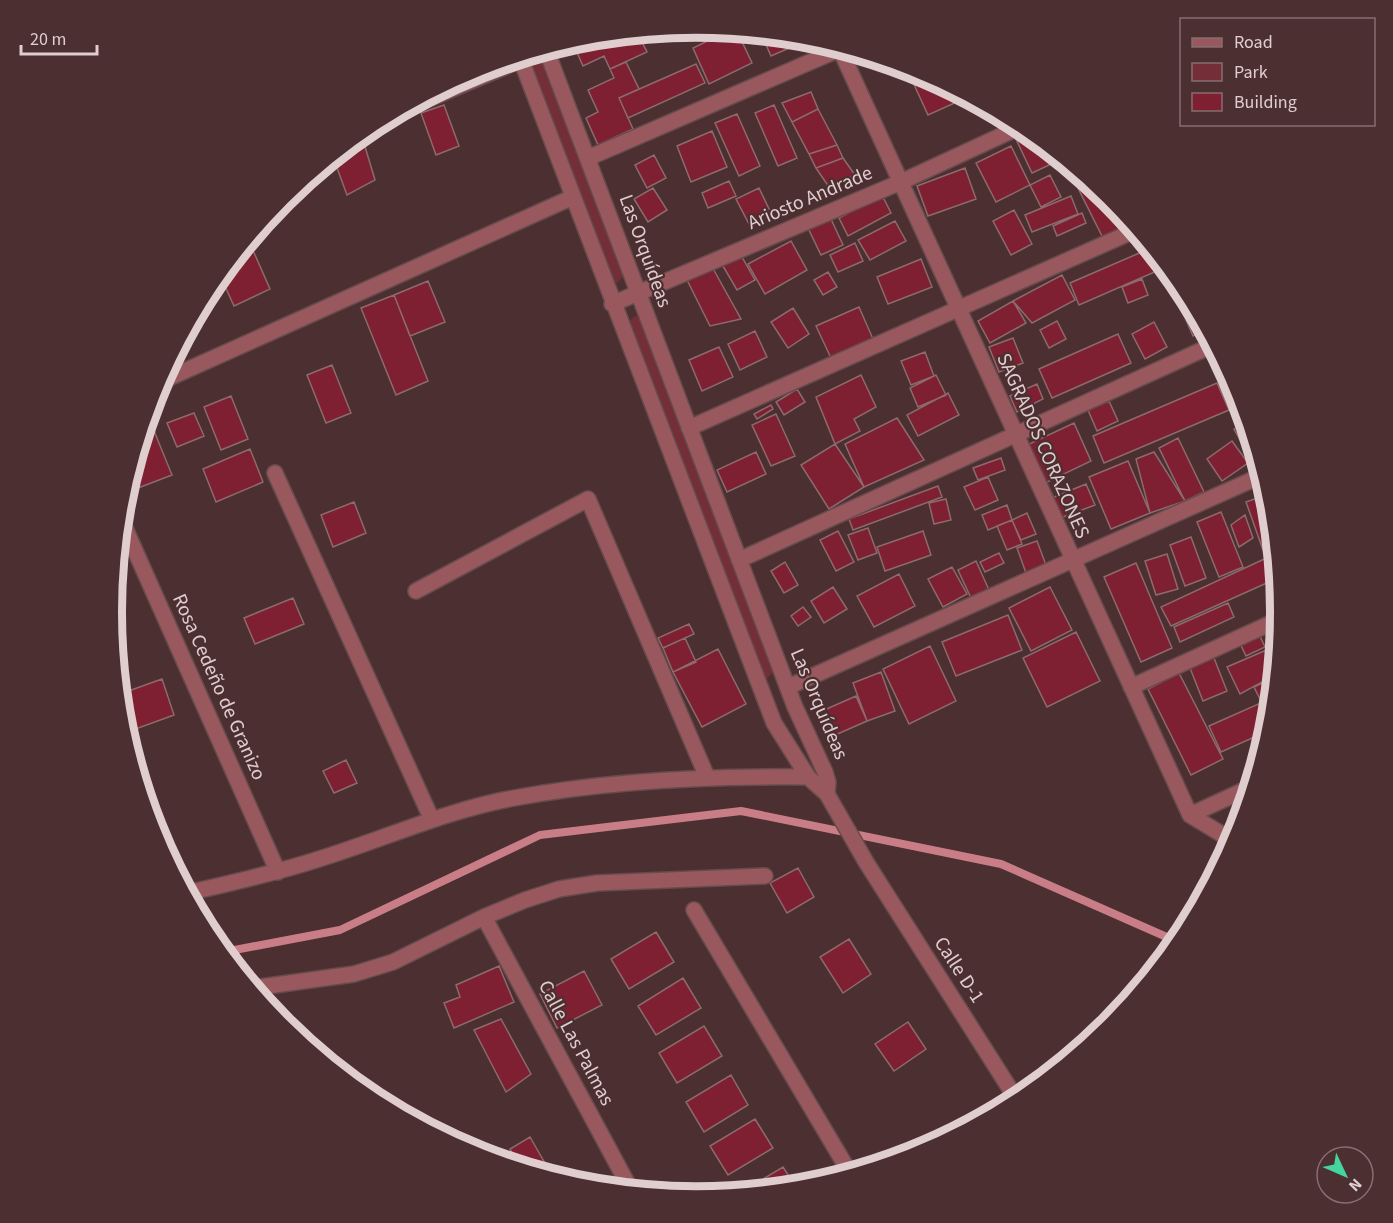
<svg xmlns="http://www.w3.org/2000/svg" width="1393" height="1223" viewBox="0 0 1393 1223" font-family="'Source Sans 3',sans-serif">
<style>
.green{fill:#732e37}
.lines{fill:none;stroke-linecap:round;stroke-linejoin:round}
.stream{stroke:#c97d86;stroke-width:8}
.building{fill:#7e1f32;stroke:#8b6b6d;stroke-width:1.5}
.minor-casing{stroke:#664b4d;stroke-width:18}
.minor{stroke:#98585e;stroke-width:15}
.labels{text-anchor:middle;dominant-baseline:central;stroke-width:4.5;stroke-linejoin:round;paint-order:stroke}
.street-label{font-size:20px;fill:#e0cdce;stroke:#4b2f31}
.rim{fill:none;stroke:#e0cdce;stroke-width:8}
</style>
<rect width="100%" height="100%" fill="#4b2f31"/>
<path class="green" d="M538 52 625 274 617 283 613 280 525 56Z
M635 316 640 318 774 670 767 679 762 678 627 323Z"/>
<g class="lines">
<path class="stream" d="M224 952 340 930 540 835 741 811 1001 864 1178 942"/>
</g>
<path class="building" d="M730 30 737 31 752 63 709 84 693 48Z
M661 31 641 40 647 52 610 69 604 56 583 66 575 48 587 43 585 38Z
M761 33 792 36 796 45 771 56Z
M626 62 639 89 619 98 633 129 598 145 586 118 598 112 588 90 614 78 610 69Z
M696 64 705 83 628 118 619 98Z
M906 67 920 72 968 97 928 115Z
M811 92 818 109 792 122 782 103Z
M444 105 459 146 436 155 421 113Z
M774 105 797 158 778 166 755 113Z
M818 109 837 145 809 154 792 122Z
M737 114 760 166 739 176 715 123Z
M1026 129 1062 159 1032 173 1014 135Z
M712 131 727 167 691 182 677 146Z
M363 140 375 180 347 195 333 157 345 148Z
M837 145 843 158 816 168 809 154Z
M1011 146 1030 185 996 202 976 163Z
M654 155 666 178 647 188 635 165Z
M843 158 855 175 829 187 816 168Z
M965 168 976 199 928 216 917 186Z
M1050 175 1061 197 1041 207 1030 185Z
M729 181 736 196 708 208 702 193Z
M1088 181 1108 197 1124 228 1103 238 1077 186Z
M653 188 667 210 648 222 634 199Z
M759 188 771 213 749 224 736 199Z
M882 195 891 213 848 236 839 218Z
M1071 196 1078 214 1032 232 1025 215Z
M1014 210 1032 244 1011 255 993 221Z
M1082 213 1086 223 1057 236 1053 226Z
M830 217 843 245 821 255 808 228Z
M895 221 906 241 870 260 858 240Z
M791 241 807 270 765 294 748 264Z
M855 243 863 261 838 272 830 255Z
M252 248 270 289 234 306 220 275 237 255Z
M1151 248 1166 267 1079 305 1070 283Z
M738 250 755 280 737 290 720 261Z
M921 259 932 287 888 304 877 277Z
M711 265 741 319 710 326 684 274Z
M828 272 837 287 823 295 814 280Z
M1062 275 1075 300 1032 323 1013 301Z
M1142 279 1148 295 1128 303 1122 287Z
M428 281 445 322 410 336 394 295Z
M394 295 428 381 396 395 361 308Z
M1013 301 1026 323 990 343 978 321Z
M859 307 873 339 831 358 816 326Z
M793 308 809 334 788 348 771 322Z
M1197 314 1205 330 1193 336 1186 320Z
M1057 321 1066 339 1049 348 1040 330Z
M1154 322 1167 347 1145 359 1132 334Z
M755 331 767 357 740 370 728 344Z
M1118 334 1131 363 1052 398 1039 369Z
M1013 338 1023 363 999 372 989 347Z
M719 347 733 377 702 391 689 360Z
M925 352 934 376 911 385 901 361Z
M332 365 351 413 326 423 307 375Z
M1227 370 1237 388 1240 407 1222 372Z
M861 375 876 407 854 419 860 431 835 444 816 397Z
M936 375 946 395 918 407 910 388Z
M1217 383 1229 410 1104 463 1093 436Z
M1037 384 1043 399 1017 412 1010 396Z
M797 389 805 402 784 415 776 402Z
M948 393 959 415 918 436 907 415Z
M231 396 248 439 221 450 204 407Z
M1109 401 1118 421 1097 431 1088 410Z
M771 405 773 409 757 419 754 414Z
M194 413 204 436 177 447 167 423Z
M776 414 795 456 771 466 752 425Z
M148 416 172 475 138 488 131 472Z
M897 418 924 460 864 487 845 444Z
M1074 423 1091 461 1043 484 1025 446Z
M1247 423 1259 463 1254 466 1234 429Z
M1178 438 1204 492 1185 501 1159 448Z
M1232 441 1248 463 1222 481 1207 459Z
M835 444 864 487 829 509 801 465Z
M250 449 263 482 216 502 203 469Z
M756 452 766 474 727 492 717 470Z
M1154 452 1185 501 1150 513 1136 459Z
M1001 458 1005 470 978 480 973 468Z
M1128 461 1150 513 1111 529 1089 477Z
M988 477 998 500 975 510 964 487Z
M1086 484 1095 505 1055 520 1047 500Z
M938 486 942 497 853 530 849 519Z
M1269 494 1275 546 1263 550 1246 502Z
M946 499 951 520 934 524 929 503Z
M354 502 366 533 333 547 321 515Z
M1007 505 1012 520 988 530 982 515Z
M1221 512 1243 567 1219 577 1197 522Z
M1027 513 1036 534 1021 540 1012 520Z
M1245 515 1253 538 1239 547 1231 525Z
M1012 520 1022 544 1007 550 997 526Z
M868 528 877 553 858 560 848 535Z
M838 531 854 562 836 571 820 540Z
M923 531 931 555 885 571 877 547Z
M1191 537 1206 578 1185 586 1170 545Z
M1037 541 1046 565 1026 573 1017 548Z
M999 553 1004 563 985 572 980 562Z
M1167 554 1178 589 1156 595 1145 561Z
M1275 554 1278 578 1171 626 1161 607Z
M976 561 989 590 971 598 958 570Z
M785 562 798 585 784 593 771 571Z
M1136 563 1172 648 1141 662 1104 577Z
M952 567 967 594 943 607 928 579Z
M899 574 915 606 874 627 857 596Z
M115 578 124 597 113 602Z
M833 587 847 609 824 623 811 601Z
M1050 587 1072 630 1031 651 1009 608Z
M293 598 304 624 255 644 244 618Z
M1228 603 1234 617 1180 642 1174 627Z
M803 607 811 617 798 626 791 616Z
M1008 615 1022 650 956 676 942 642Z
M689 624 694 634 663 648 658 638Z
M1076 632 1100 681 1047 707 1023 658Z
M1258 632 1265 647 1246 656 1239 641Z
M685 638 696 662 673 672 663 648Z
M1278 645 1275 675 1240 694 1227 667Z
M930 646 956 701 909 724 883 669Z
M718 649 746 704 702 727 673 672Z
M1212 653 1227 691 1203 701 1188 663Z
M881 672 895 711 867 721 853 683Z
M1179 673 1223 759 1191 775 1148 689Z
M1275 677 1273 695 1261 701 1254 687Z
M162 679 174 715 130 731 120 694Z
M856 696 867 721 833 736 822 711Z
M1272 698 1268 731 1221 752 1209 726Z
M346 760 357 783 334 793 323 771Z
M798 868 814 897 787 913 770 883Z
M656 932 674 962 629 989 611 959Z
M849 939 871 974 843 993 820 957Z
M499 966 514 1002 454 1028 444 1003 460 997 456 985Z
M584 971 602 1005 557 1028 540 994Z
M683 978 701 1008 656 1035 638 1006Z
M501 1019 531 1074 506 1092 474 1030Z
M908 1022 926 1049 894 1071 875 1044Z
M704 1026 722 1056 677 1083 659 1053Z
M731 1075 748 1105 704 1132 686 1102Z
M755 1119 773 1148 728 1175 710 1146Z
M530 1137 546 1165 536 1171 520 1166 510 1149Z
M783 1167 795 1186 743 1191Z"/>
<g class="lines">
<defs>
<path id="minor" d="M839 47 1190 815 1233 841
M546 49 795 707 825 772 828 782 827 794
M520 57 774 723 808 777 827 794 866 862 1017 1100
M393 114 521 60
M588 158 840 49
M612 304 901 182 1022 126
M160 382 573 197
M689 428 1136 230
M275 473 432 820
M121 519 278 872
M739 560 1213 345
M416 591 588 499 707 777
M788 687 1263 475
M1131 687 1280 619
M1190 815 1251 787
M187 893C232 883 276 873 319 859 384 839 447 810 514 798 610 780 710 776 808 777
M694 910 850 1173
M484 917 631 1190
M253 988 354 974 393 962 484 917 525 900 559 889 597 883 765 876"/>
</defs>
<use href="#minor" class="minor-casing"/>
<use href="#minor" class="minor"/>
</g>
<g class="labels">
<g class="street-label">
<text transform="translate(810 198) rotate(-23)">Ariosto Andrade</text>
<text transform="translate(645 251) rotate(70)">Las Orquídeas</text>
<text transform="translate(1043 446) rotate(66)">SAGRADOS CORAZONES</text>
<text transform="translate(219 687) rotate(66)">Rosa Cedeño de Granizo</text>
<text transform="translate(819 704) rotate(67)">Las Orquídeas</text>
<text transform="translate(959 970) rotate(57)">Calle D-1</text>
<text transform="translate(576 1043) rotate(62)">Calle Las Palmas</text>
</g>
</g>
<path d="M0 0H1393V1223H0ZM122 612a574 574 0 1 1 1148 0a574 574 0 1 1-1148 0Z" fill="#4b2f31" fill-rule="evenodd"/>
<path class="rim" d="M122 612a574 574 0 1 1 1148 0a574 574 0 1 1-1148 0Z"/>
<rect x="1180" y="18" width="195" height="108" fill="#4b2f31" stroke="#876e70" stroke-width="1.5"/>
<rect x="1192" y="38" width="30" height="9" fill="#98585e" stroke="#876e70" stroke-width="1.5"/>
<text x="1234" y="48" font-size="18" fill="#e0cdce">Road</text>
<rect x="1192" y="63" width="30" height="18" fill="#732e37" stroke="#876e70" stroke-width="1.5"/>
<text x="1234" y="78" font-size="18" fill="#e0cdce">Park</text>
<rect x="1192" y="93" width="30" height="18" fill="#7e1f32" stroke="#876e70" stroke-width="1.5"/>
<text x="1234" y="108" font-size="18" fill="#e0cdce">Building</text>
<g transform="translate(1345 1175) rotate(134)"><circle r="28" fill="#4b2f31" stroke="#876e70" stroke-width="1.5"/>
<path d="M0-4.5L10 22L0 15L-10 22Z" fill="#45d49f"/>
<text y="-9" font-size="16" font-weight="bold" text-anchor="middle" fill="#e0cdce">N</text>
</g>
<path d="M21 45v9h76v-9" fill="none" stroke="#e0cdce" stroke-width="3"/>
<text x="30" y="45" font-size="18" fill="#e0cdce" stroke="#4b2f31" stroke-width="4.5" paint-order="stroke">20 m</text>
</svg>
